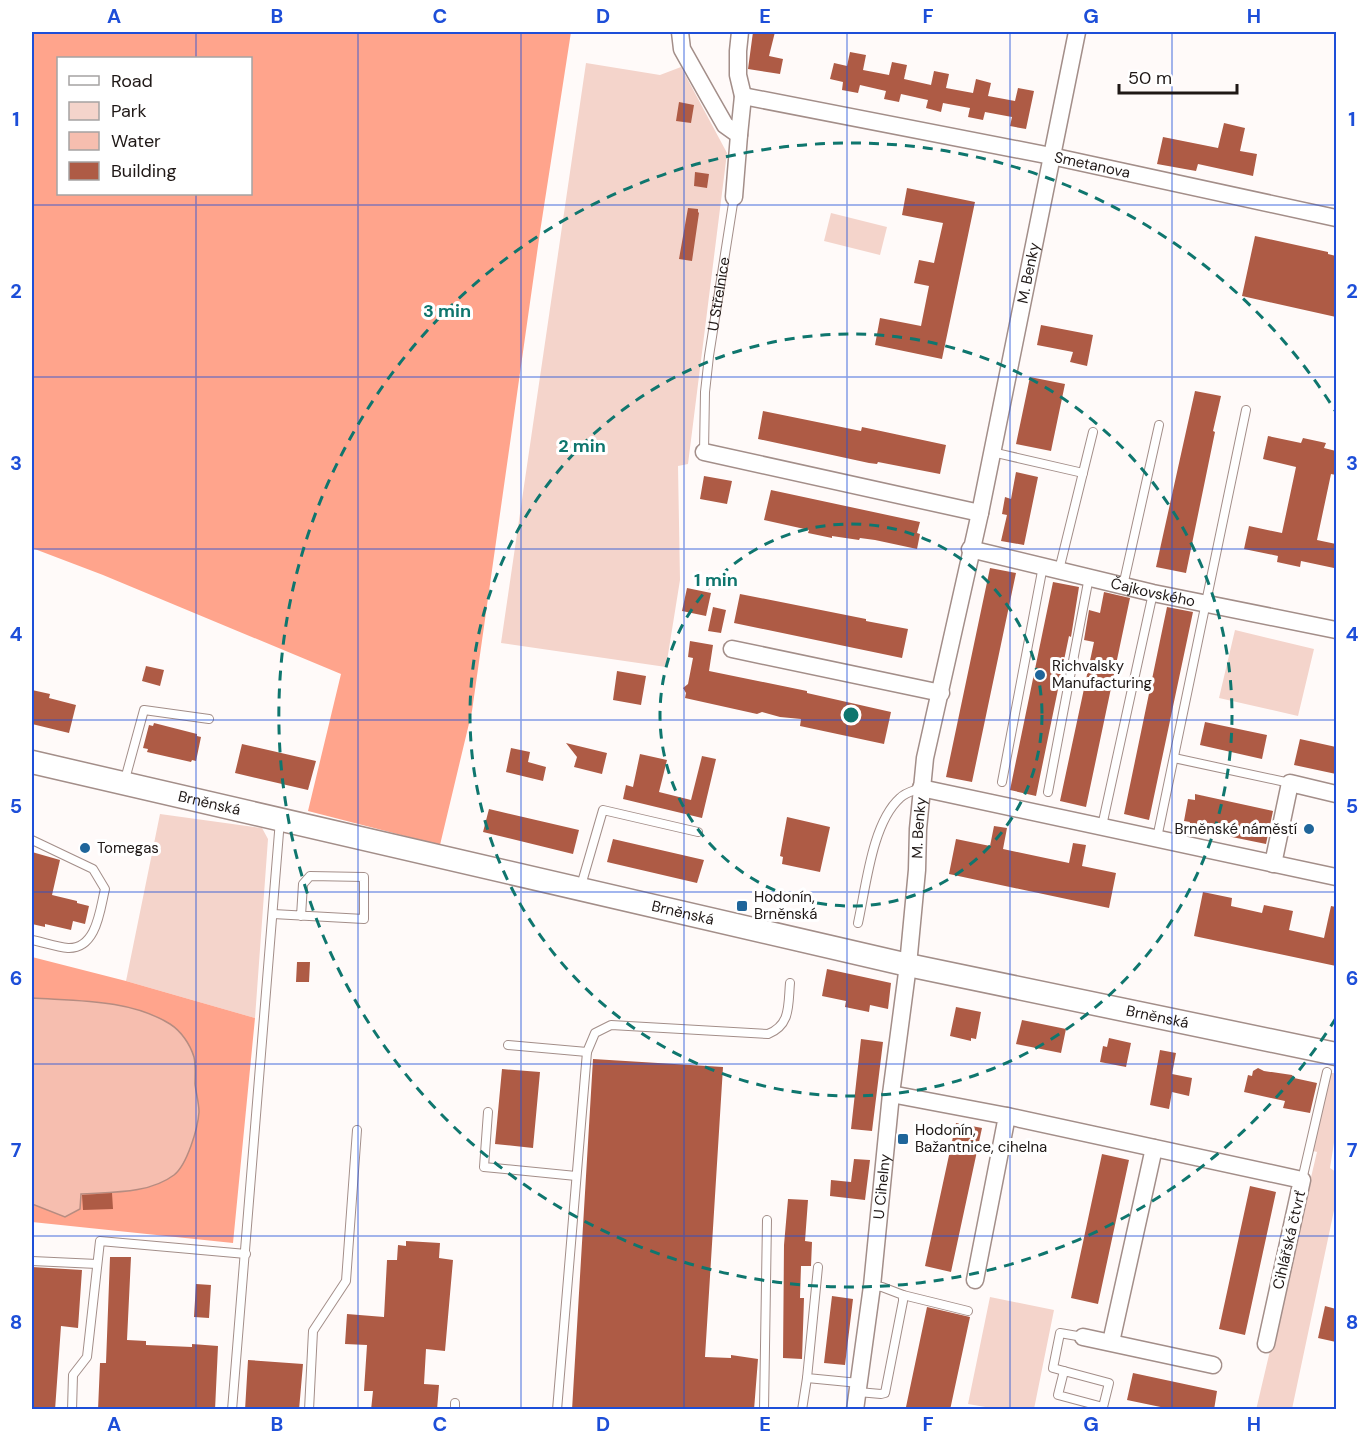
<svg xmlns="http://www.w3.org/2000/svg" width="1368" height="1441" viewBox="0 0 1368 1441" font-family="'DM Sans',sans-serif">
<style>
.green{fill:#f4d4cb}
.forest{fill:#ffa48c;fill-rule:evenodd}
.water{fill:#f6beaf;stroke:#b68c81;stroke-width:1.5}
.building{fill:#ae5b45}
.lines{fill:none;stroke-linecap:round;stroke-linejoin:round}
.service-casing{stroke:#a38e89;stroke-width:10}
.minor-casing{stroke:#a38e89;stroke-width:19}
.secondary-casing{stroke:#a38e89;stroke-width:25}
.service{stroke:#fff;stroke-width:8}
.minor{stroke:#fff;stroke-width:16}
.secondary{stroke:#fff;stroke-width:22}
.grid{fill:none;stroke:#1d4ed8;stroke-width:1.5;stroke-opacity:0.55}
.ring{fill:none;stroke:#0f766e;stroke-width:3;stroke-dasharray:10 8}
.poi-dot{fill:#1f659a;stroke:#fff;stroke-width:2}
.labels{text-anchor:middle;dominant-baseline:central;stroke-width:6;stroke-linejoin:round;paint-order:stroke}
.street-label{font-size:15px;fill:#1f1816;stroke:#fff}
.poi-label{font-size:15px;fill:#1f1816;stroke:#fff;text-anchor:start}
.centre{fill:#0f766e;stroke:#fff;stroke-width:3}
.ring-label{font-size:18px;text-anchor:middle;font-weight:bold;fill:#0f766e;stroke:#fff;stroke-width:6;stroke-linejoin:round;paint-order:stroke}
.neatline{fill:none;stroke:#1d4ed8;stroke-width:2}
.grid-label{font-size:20px;text-anchor:middle;font-weight:bold;fill:#1d4ed8}
</style>
<rect width="100%" height="100%" fill="#fffaf9"/>
<path class="green" d="M586 63 660 75 681 67 727 153 688 464 678 466 680 580 666 667 501 643Z
M831 213 887 227 880 255 824 241Z
M1235 630 1314 649 1298 716 1219 698Z
M160 814 262 828 268 839 255 1018 126 981Z
M1330 1073H1336V1130L1330 1168 1336 1172V1201L1292 1409 1256 1410 1317 1152 1313 1151Z
M990 1297 1054 1310 1034 1409H997L968 1404Z"/>
<path class="forest" d="M32 32H571L540 232 472 711 440 845 308 811 341 674 103 575 32 548ZM58 58H250V194H58Z
M32 957 126 981 255 1018 233 1243 32 1222Z"/>
<path class="water" d="M32 998C77 1001 130 999 170 1024 181 1031 190 1044 194 1057 196 1066 195 1075 195 1084 196 1093 199 1103 199 1112 198 1128 187 1165 174 1175 149 1194 111 1192 81 1194L80 1209 65 1217 32 1204Z"/>
<path class="building" d="M753 32H775L769 56 783 59 780 74 748 69Z
M850 52 866 55 863 70 889 75 892 62 907 65 904 79 931 85 934 71 949 74 946 88 973 93 976 79 991 83 988 96 1015 101 1018 88 1034 91 1026 129 1010 126 1012 117 985 112 983 120 968 117 970 108 943 103 941 112 926 108 928 100 901 94 899 102 884 99 886 91 860 85 858 93 842 90 843 82 830 79 834 63 847 66Z
M679 102 694 105 691 123 676 121Z
M1224 123 1245 128 1240 151 1257 154 1253 176 1198 164 1196 171 1157 164 1163 137 1218 148Z
M695 172 709 174 707 188 694 186Z
M907 188 975 202 942 359 875 345 880 318 921 326 929 286 914 283 919 260 934 263 943 223 902 215Z
M688 208 698 209V212L699 213 692 261 679 259Z
M1255 236 1328 252V254L1336 256V317L1242 296Z
M1041 325 1093 335 1087 366 1070 362 1073 352 1037 345Z
M1030 377 1065 384 1051 451 1016 444Z
M1195 391 1221 396 1213 431 1215 432 1186 573 1156 567Z
M763 411 861 431 862 427 946 445 940 474 878 462 877 464 869 463 758 439Z
M1268 436 1301 443 1303 438 1326 443 1324 448 1336 451V475L1331 474 1317 540 1336 544 1334 568 1301 561 1300 567 1277 562 1278 556 1244 549 1249 526 1282 533 1296 467 1263 459Z
M1016 472 1038 477 1024 545 1001 541 1007 515 1002 514 1005 497 1011 499Z
M704 476 732 481 727 504 700 499Z
M771 490 920 522 917 533 920 534 917 549 875 540 860 538 859 540 832 536V538L808 533 809 530 764 520Z
M990 568 1016 573 972 782 946 777Z
M1053 582 1079 587 1071 637 1069 636 1036 796 1010 790Z
M687 588 711 593 706 616 682 611Z
M1104 592 1130 598 1086 807 1060 801 1094 642 1084 640 1089 610 1100 613Z
M740 594 866 619V621L908 629 902 658 734 623Z
M713 607 726 610 721 633 708 631Z
M1167 607 1193 612 1149 820 1124 814Z
M690 641 713 645 709 671 807 691V693L891 712 884 744 800 726 801 719 780 717 762 712 757 714 685 698 686 693 683 688 688 684 693 658 688 657Z
M146 666 164 670 160 686 142 681Z
M617 671 646 676 641 705 613 700Z
M32 690 50 694 49 698 76 705 69 733 32 724Z
M1205 722 1267 735 1262 759 1200 745Z
M154 723 197 734V736L201 737 196 761 192 760 191 762 147 752 148 749 143 748 149 725 153 726Z
M1300 739 1336 747V774L1294 765Z
M566 743 607 753 602 774 574 767 577 757Z
M242 744 316 761 308 790 235 773Z
M511 748 530 752 528 762 546 767 543 781 506 772Z
M640 754 667 760 659 792 691 800 702 756 716 759 702 818 623 799 626 785 633 787Z
M1195 794 1273 811 1266 844 1188 828 1190 822 1184 821 1188 799 1195 800Z
M489 809 579 830 573 854 483 832Z
M787 817 830 827 820 872 782 864 783 857 780 856Z
M994 826 1007 828 1003 849 1069 863 1073 843 1086 845 1082 866 1116 873 1109 908 949 874 956 839 990 846Z
M613 839 704 860 697 883 607 862Z
M32 852 60 860 52 895 77 901V903L89 906 85 924 73 921 71 930 45 924V927L32 924Z
M1203 892 1232 898 1231 906 1262 913 1264 905 1293 911 1289 930 1324 938 1331 906 1336 907V966L1194 936Z
M297 962H310L309 982H296Z
M827 969 891 983 888 1009 870 1005 869 1012 845 1007 846 1001 822 996Z
M956 1007 981 1012 976 1039 971 1038V1041L950 1036Z
M1022 1020 1066 1029 1061 1053 1016 1044Z
M1109 1038 1131 1043 1126 1067 1100 1062 1103 1046 1107 1047Z
M861 1039 883 1042 872 1131 851 1129Z
M1160 1050 1176 1053 1172 1074 1192 1078 1189 1096 1172 1092 1169 1109 1150 1105Z
M593 1059 723 1067 705 1357 731 1358V1355L758 1359 754 1410H572Z
M1258 1068 1264 1071 1292 1075 1294 1078 1317 1083 1310 1113 1283 1108 1285 1101 1244 1092 1248 1075 1252 1076 1253 1071Z
M502 1069 540 1072 533 1148 495 1144Z
M956 1123 982 1128 951 1272 925 1266Z
M1102 1154 1129 1160 1098 1304 1071 1298Z
M854 1159 870 1160 865 1200 830 1196 831 1180 851 1182Z
M1250 1186 1276 1192 1245 1335 1219 1329Z
M112 1193 113 1209 83 1210 82 1195Z
M788 1199 808 1200 805 1241 812 1242 811 1266H801L800 1298H804L802 1359 783 1358 784 1245Z
M406 1241 440 1243 439 1258 453 1260 445 1351 426 1349 424 1384 439 1385 437 1410H371L373 1391H364L367 1345 345 1344 347 1314 384 1317 387 1260H397L398 1245 406 1246Z
M110 1257H131L127 1340 146 1341V1345L192 1347V1344L218 1346 215 1410H98L100 1363H106Z
M32 1267 82 1270 78 1328 61 1326 55 1410H32Z
M196 1284 211 1285 209 1318 194 1317Z
M832 1296 853 1299 845 1365 824 1363Z
M1325 1306 1336 1309V1342L1318 1338Z
M927 1307 970 1317 950 1410H919L906 1407Z
M248 1360 303 1364 299 1410H245Z
M1133 1373 1217 1391 1214 1410H1175L1127 1400Z"/>
<g class="lines">
<defs>
<g id="service">
<path id="s1" d="M704 452 705 392 709 356 734 197"/>
<path d="M992 452 1083 473"/>
<path d="M1059 570 1093 432"/>
<path d="M1123 586 1159 425"/>
<path d="M1174 758 1290 783"/>
<path d="M1002 782 1043 566"/>
<path d="M124 783 144 710 209 719"/>
<path d="M1048 792 1089 577"/>
<path d="M1102 826 1153 593"/>
<path d="M1157 838 1246 410"/>
<path d="M32 840 93 869 105 889C100 909 97 949 68 948 56 947 43 942 32 940"/>
<path d="M580 889 603 810 698 832"/>
<path d="M273 914 364 919V877L310 876 303 884 301 916"/>
<path d="M858 923C866 887 872 823 900 798 906 792 913 791 921 788"/>
<path d="M508 1045 587 1052"/>
<path d="M488 1112 484 1167 576 1176"/>
<path d="M1302 1180 1327 1072"/>
<path d="M32 1261 97 1264"/>
<path d="M818 1267 807 1378 859 1383"/>
<path d="M903 1295 968 1311"/>
<path d="M1064 1371 1109 1383 1103 1407 1058 1395Z"/>
<path d="M1064 1371 1053 1368 1060 1333 1083 1337"/>
<path d="M858 1392 881 1394 885 1393 903 1301V1295L882 1287 872 1286"/>
<path d="M72 1410 73 1375 87 1357 100 1241 246 1254"/>
<path d="M232 1410 280 820"/>
<path d="M309 1410 313 1331 346 1281 357 1130"/>
<path d="M455 1410V1403"/>
<path d="M557 1410 587 1052 595 1033 611 1025 768 1034C791 1025 788 1005 790 983"/>
<path d="M764 1410 767 1220"/>
<path d="M802 1410 807 1378"/>
</g>
<g id="minor">
<path d="M680 32 682 49 709 97 725 125 739 135 734 197"/>
<path id="s2" d="M743 96 1051 156 1336 218"/>
<path d="M739 135 743 96 738 75V51L740 32"/>
<path d="M704 452 980 513"/>
<path id="s3" d="M970 549 1153 593 1336 630"/>
<path d="M732 649 941 693"/>
<path d="M921 788 1336 877"/>
<path d="M1273 864 1290 783 1336 794"/>
<path d="M891 1094 1007 1116 975 1280"/>
<path d="M1007 1116 1302 1180 1266 1344"/>
<path d="M1083 1337 1213 1365"/>
<path d="M1111 1342 1154 1148"/>
<path id="s4" d="M855 1410 872 1286 891 1094 908 965 917 870 918 829 925 758 980 513 1077 32"/>
</g>
<g id="secondary">
<path id="s5" d="M32 762 908 965 1336 1054"/>
</g>
</defs>
<use href="#service" class="service-casing"/>
<use href="#minor" class="minor-casing"/>
<use href="#secondary" class="secondary-casing"/>
<use href="#service" class="service"/>
<use href="#minor" class="minor"/>
<use href="#secondary" class="secondary"/>
</g>
<path class="grid" d="M196 32V58M358 32V1410M521 32V1410M684 32V1410M847 32V1410M1010 32V1410M1172 32V1410M196 194V1410M32 205H1336M32 377H1336M32 549H1336M32 720H1336M32 892H1336M32 1064H1336M32 1236H1336"/>
<g class="ring">
<circle cx="851" cy="715" r="191"/>
<circle cx="851" cy="715" r="381"/>
<path d="M1336 1018A572 572 0 1 1 1336 412"/>
</g>
<g class="poi-dot">
<circle cx="1040" cy="675" r="6"/>
<circle cx="1309" cy="829" r="6"/>
<circle cx="85" cy="848" r="6"/>
<rect x="736" y="900" width="12" height="12" rx="3"/>
<rect x="897" y="1133" width="12" height="12" rx="3"/>
</g>
<g class="labels">
<g class="street-label">
<text stroke="none"><textPath href="#s2" startOffset="356">Smetanova</textPath></text>
<text stroke="none"><textPath href="#s4" startOffset="1152">M. Benky</textPath></text>
<text stroke="none"><textPath href="#s1" startOffset="159">U Střelnice</textPath></text>
<text stroke="none"><textPath href="#s3" startOffset="188">Čajkovského</textPath></text>
<text stroke="none"><textPath href="#s5" startOffset="182">Brněnská</textPath></text>
<text stroke="none"><textPath href="#s4" startOffset="586">M. Benky</textPath></text>
<text stroke="none"><textPath href="#s5" startOffset="668">Brněnská</textPath></text>
<text stroke="none"><textPath href="#s5" startOffset="1154">Brněnská</textPath></text>
<text stroke="none"><textPath href="#s4" startOffset="225">U Cihelny</textPath></text>
<text transform="translate(1289 1240) rotate(-77)">Cihlářská čtvrť</text>
</g>
<g class="poi-label">
<text x="1052" y="666">Richvalsky<tspan x="1052" dy="17">Manufacturing</tspan></text>
<text x="1297" y="829" text-anchor="end">Brněnské náměstí</text>
<text x="97" y="848">Tomegas</text>
<text x="754" y="897">Hodonín,<tspan x="754" dy="17">Brněnská</tspan></text>
<text x="915" y="1130">Hodonín,<tspan x="915" dy="17">Bažantnice, cihelna</tspan></text>
</g>
</g>
<circle cx="851" cy="715" r="9" class="centre"/>
<g class="ring-label">
<text x="447" y="317">3 min</text>
<text x="582" y="452">2 min</text>
<text x="716" y="586">1 min</text>
</g>
<rect width="1368" height="1441" fill="none" stroke="#ffffff" stroke-width="66"/>
<rect x="57" y="57" width="195" height="138" fill="#ffffff" stroke="#a5a3a2" stroke-width="1.5"/>
<rect x="69" y="76" width="30" height="9" fill="#ffffff" stroke="#a5a3a2" stroke-width="1.5"/>
<text x="111" y="87" font-size="18" fill="#1f1816">Road</text>
<rect x="69" y="102" width="30" height="18" fill="#f4d4cb" stroke="#a5a3a2" stroke-width="1.5"/>
<text x="111" y="117" font-size="18" fill="#1f1816">Park</text>
<rect x="69" y="132" width="30" height="18" fill="#f6beaf" stroke="#a5a3a2" stroke-width="1.5"/>
<text x="111" y="147" font-size="18" fill="#1f1816">Water</text>
<rect x="69" y="162" width="30" height="18" fill="#ae5b45" stroke="#a5a3a2" stroke-width="1.5"/>
<text x="111" y="177" font-size="18" fill="#1f1816">Building</text>
<path d="M1119 84v9h118v-9" fill="none" stroke="#1f1816" stroke-width="3"/>
<text x="1128" y="84" font-size="18" fill="#1f1816" stroke="#ffffff" stroke-width="4.5" paint-order="stroke">50 m</text>
<rect x="33" y="33" width="1302" height="1375" class="neatline"/>
<g class="grid-label">
<text x="114" y="23">A</text>
<text x="277" y="23">B</text>
<text x="440" y="23">C</text>
<text x="603" y="23">D</text>
<text x="765" y="23">E</text>
<text x="928" y="23">F</text>
<text x="1091" y="23">G</text>
<text x="1254" y="23">H</text>
<text x="16" y="126">1</text>
<text x="1352" y="126">1</text>
<text x="16" y="298">2</text>
<text x="1352" y="298">2</text>
<text x="16" y="470">3</text>
<text x="1352" y="470">3</text>
<text x="16" y="641">4</text>
<text x="1352" y="641">4</text>
<text x="16" y="813">5</text>
<text x="1352" y="813">5</text>
<text x="16" y="985">6</text>
<text x="1352" y="985">6</text>
<text x="16" y="1157">7</text>
<text x="1352" y="1157">7</text>
<text x="16" y="1329">8</text>
<text x="1352" y="1329">8</text>
<text x="114" y="1431">A</text>
<text x="277" y="1431">B</text>
<text x="440" y="1431">C</text>
<text x="603" y="1431">D</text>
<text x="765" y="1431">E</text>
<text x="928" y="1431">F</text>
<text x="1091" y="1431">G</text>
<text x="1254" y="1431">H</text>
</g>
</svg>
